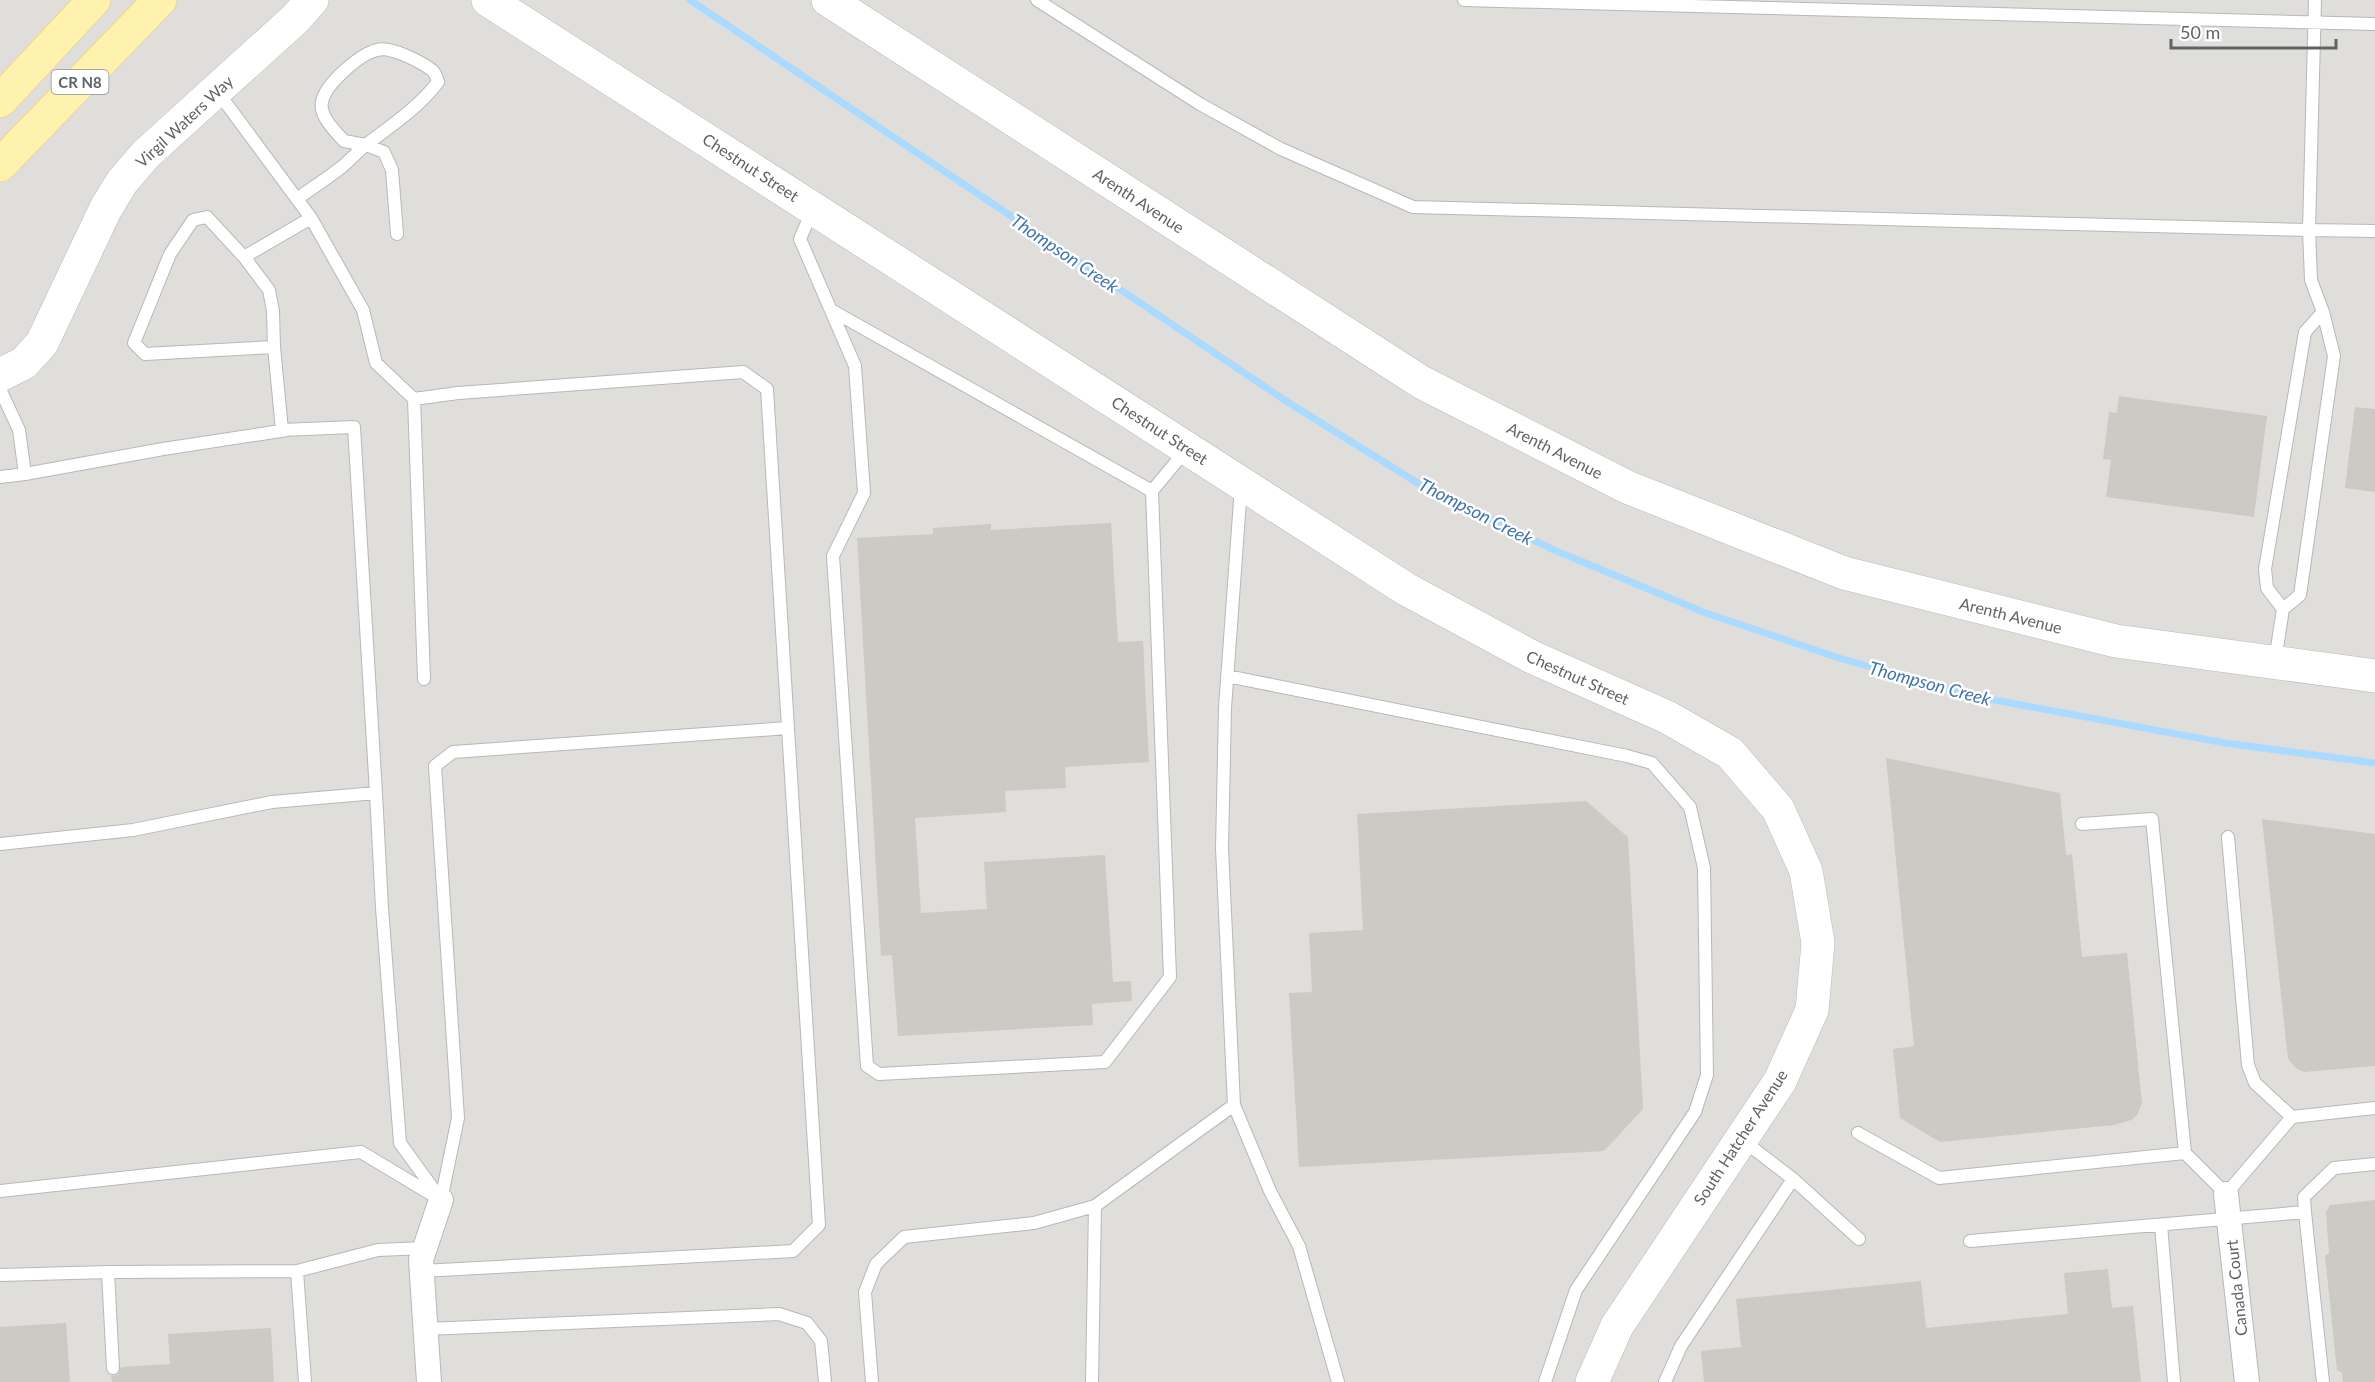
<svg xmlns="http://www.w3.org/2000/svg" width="2375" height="1382" viewBox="0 0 2375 1382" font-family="Lato,sans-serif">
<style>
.industrial{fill:#e0deda}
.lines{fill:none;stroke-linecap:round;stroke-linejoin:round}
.stream{stroke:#aadaff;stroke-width:7}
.building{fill:#cccac5}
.lane-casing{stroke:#b5b8bc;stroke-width:14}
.street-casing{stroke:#b5b8bc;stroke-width:26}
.secondary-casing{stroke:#b6babf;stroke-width:34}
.primary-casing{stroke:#f2c960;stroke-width:34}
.lane{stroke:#fff;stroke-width:12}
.street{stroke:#fff;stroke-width:24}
.secondary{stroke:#fff;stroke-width:33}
.primary{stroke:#fff2af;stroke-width:33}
.labels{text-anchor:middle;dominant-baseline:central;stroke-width:5;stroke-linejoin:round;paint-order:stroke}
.shield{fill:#fff;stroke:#8f9295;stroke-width:1.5}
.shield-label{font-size:15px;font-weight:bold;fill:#5f6368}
.street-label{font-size:16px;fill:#5f6368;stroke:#fff}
.water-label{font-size:18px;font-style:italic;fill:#4174aa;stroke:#fff}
</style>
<rect width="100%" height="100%" fill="#f1efe8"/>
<path class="industrial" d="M0 0H2375V1382H0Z"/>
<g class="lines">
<path class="stream" d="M690 0 1286 401 1429 490 1554 550 1706 613 1839 658 1978 697 2225 743 2375 763"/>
</g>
<path class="building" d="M2119 396 2267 416 2254 517 2106 497 2111 460 2103 459 2109 412 2117 413Z
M2355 407 2375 409V492L2345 488Z
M1111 523 1118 642 1143 641 1149 762 1065 767 1066 788 1005 791 1006 812 915 818 921 913 987 909 984 862 1105 855 1113 982 1131 981 1132 1001 1092 1004 1093 1025 898 1036 892 955 881 956 857 538 933 534V528L991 524V530Z
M1886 758 2060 793 2066 855 2072 854 2082 957 2127 953 2142 1104 2137 1115 2131 1120 2114 1125 1940 1142 1900 1118 1893 1049 1914 1046Z
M1586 801 1628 837 1643 1109 1604 1151 1299 1167 1289 993 1312 992 1309 933 1363 930 1357 814Z
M2262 819 2375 834V1066L2304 1072 2297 1069 2288 1059Z
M2375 1200V1382H2343L2342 1373 2337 1370 2325 1256 2329 1253 2326 1212 2330 1205Z
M2108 1269 2112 1308 2133 1306 2141 1382H1704L1701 1351 1741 1347 1736 1299 1921 1281 1926 1328 2068 1314 2064 1273Z
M66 1323 70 1382H0V1327Z
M271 1328 274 1382H112L111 1376 118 1375 121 1367 170 1364 168 1334Z"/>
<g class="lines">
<defs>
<path id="lane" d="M1037 0 1200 104 1281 149 1413 207 2309 230 2315 0
M1464 0 2375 24
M297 199C312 188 328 178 343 166 351 159 358 151 367 144 392 125 419 107 438 82 437 78 435 73 432 70 421 62 391 46 377 50 360 54 325 84 322 102 319 116 335 131 344 141L366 145 384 152 392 170 397 234
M812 211 800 239 855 366 864 493 833 556 867 1066 879 1074 1105 1062 1170 977 1152 491 1186 450
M311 218 363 310 376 363 414 399 458 393 743 372 767 389 788 728 453 752 435 766 458 1118 441 1200
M244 257 269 290 273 311 274 347
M831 310 1152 491
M0 389 19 430 25 474 0 477
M414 399 424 679
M25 474 163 449 287 430
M1241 487 1225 708 1222 848 1234 1105 1270 1191 1299 1246 1338 1382
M2283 609 2300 595 2334 356 2323 312 2311 280 2309 230 2375 231
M2275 661 2283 609 2267 588 2265 569 2305 332 2323 312
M1227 676 1627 756 1652 763 1690 807 1704 868 1707 1075 1695 1112 1576 1290 1545 1382
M376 793 382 908 400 1143 437 1194
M2082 824 2152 819 2185 1153 2226 1194 2292 1117 2375 1108
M2228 837 2248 1065 2255 1083 2292 1117
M0 844 133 830 272 802 376 793 354 427 282 430 274 347 145 354 134 343 170 254 193 220 207 217 244 257 311 218 217 91
M1858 1133 1939 1178 2185 1153
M1741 1139 1793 1179
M0 1191 361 1152 441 1200
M2305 1212 2323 1382
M2161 1225 2174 1382
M1970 1241 2305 1212 2304 1197 2334 1168 2375 1164
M297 1271 378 1250 425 1248
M422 1271 793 1251 819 1225 788 728
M108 1272 297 1271 305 1382
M0 1275 108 1272 113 1368
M426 1329 779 1314 807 1323 821 1341 825 1382
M872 1382 865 1292 876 1264 904 1237 1034 1223 1095 1206
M1092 1382 1095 1206 1234 1105
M1665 1382 1681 1346 1793 1179 1859 1239"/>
<path id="street" d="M2226 1194 2247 1382
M429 1382 421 1260 441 1200"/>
<path id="secondary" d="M488 0 1406 589 1532 657 1667 717 1730 753 1778 809 1806 871 1818 943 1812 1010 1780 1081 1617 1326 1592 1382
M828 0 1421 382 1627 487 1844 573 2116 641 2375 676
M0 375 24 363 42 343 106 208 122 182 146 154 295 19 312 0"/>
<path id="primary" d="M0 101 94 0
M0 165 160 0"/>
</defs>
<use href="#lane" class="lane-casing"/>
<use href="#street" class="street-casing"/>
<use href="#secondary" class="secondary-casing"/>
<use href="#primary" class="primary-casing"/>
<use href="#lane" class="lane"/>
<use href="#street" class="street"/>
<use href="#secondary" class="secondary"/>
<use href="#primary" class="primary"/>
</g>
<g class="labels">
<rect class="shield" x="51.5" y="70" width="57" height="24" rx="4.5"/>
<g class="shield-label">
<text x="80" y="82">CR N8</text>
</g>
<g class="street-label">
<text transform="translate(184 121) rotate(-43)">Virgil Waters Way</text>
<text transform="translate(751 167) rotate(33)">Chestnut Street</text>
<text transform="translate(1139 200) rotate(33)">Arenth Avenue</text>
<text transform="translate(1160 430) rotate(33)">Chestnut Street</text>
<text transform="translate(1555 450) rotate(27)">Arenth Avenue</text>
<text transform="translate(2011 615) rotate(14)">Arenth Avenue</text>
<text transform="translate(1578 677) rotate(24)">Chestnut Street</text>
<text transform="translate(1740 1137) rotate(-57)">South Hatcher Avenue</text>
<text transform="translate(2236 1288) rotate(-96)">Canada Court</text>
</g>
<g class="water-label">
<text transform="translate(1065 253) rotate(34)">Thompson Creek</text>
<text transform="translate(1476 511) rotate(27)">Thompson Creek</text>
<text transform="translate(1930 683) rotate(15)">Thompson Creek</text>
</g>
</g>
<path d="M2171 39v9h165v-9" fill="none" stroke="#5f6368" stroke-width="3"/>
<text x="2180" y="39" font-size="18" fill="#5f6368" stroke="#ffffff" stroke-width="4.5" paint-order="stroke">50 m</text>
</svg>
